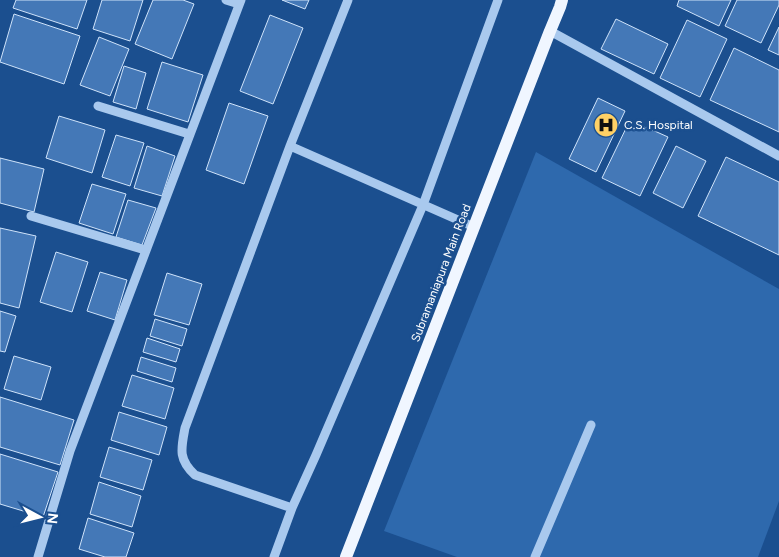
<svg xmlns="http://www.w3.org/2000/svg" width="779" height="557" viewBox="0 0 779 557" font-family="Figtree,sans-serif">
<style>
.park{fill:#2e69ad}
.building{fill:#4478b7;stroke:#cfe3fa}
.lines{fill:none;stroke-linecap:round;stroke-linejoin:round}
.minor{stroke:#a9c9ee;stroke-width:9}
.major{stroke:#f0f6ff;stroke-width:12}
.labels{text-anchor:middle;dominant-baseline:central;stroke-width:5;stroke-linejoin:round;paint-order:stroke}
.poi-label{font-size:12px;fill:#fff;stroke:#1b4f8f;text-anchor:start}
.street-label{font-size:12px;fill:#fff;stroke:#1b4f8f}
</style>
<rect width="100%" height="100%" fill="#1b4f8f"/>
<path class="park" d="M536 152 779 289V501L758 557H457L384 531Z"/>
<path class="building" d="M16 0H87L77 29 13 8Z
M102 0H143L130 41 93 29Z
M153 0H183L194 4 172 59 135 44Z
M282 0H309L305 9Z
M679 0H731L719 26 677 6Z
M737 0H779V5L761 43 725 26Z
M14 14 80 36 64 84 0 62Z
M270 15 303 28 273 104 240 91Z
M616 19 668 44 654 74 601 49Z
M687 20 727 39 700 97 660 78Z
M779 27V55L768 50Z
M99 37 129 49 110 96 80 85Z
M734 48 779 70V132L710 100Z
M162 62 203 75 188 122 147 109Z
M124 66 146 73 136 109 113 102Z
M598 98 625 111 596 172 569 159Z
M229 103 268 116 244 184 206 170Z
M59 116 105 130 92 173 46 158Z
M630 120 668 137 640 196 602 178Z
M116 135 144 143 130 186 102 177Z
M147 146 175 156 162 196 134 188Z
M676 146 706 161 683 208 653 193Z
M726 157 779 182V255L698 216Z
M0 158 44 169 34 212 0 203Z
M92 184 126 194 113 234 79 223Z
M128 200 156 208 142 245 116 237Z
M0 228 36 236 19 308 0 303Z
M56 252 88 262 72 312 40 302Z
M100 272 127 280 115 320 87 311Z
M167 273 202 284 189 325 154 315Z
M0 311 16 316 5 352 0 351Z
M155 319 187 329 182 346 150 336Z
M147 338 180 349 176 362 143 352Z
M14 356 51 367 41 400 4 389Z
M141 357 176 368 172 382 137 371Z
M132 375 174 388 165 419 122 406Z
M0 397 74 420 60 465 0 447Z
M119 412 167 427 159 455 111 440Z
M109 447 152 460 143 490 100 477Z
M0 454 58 472 43 517 0 504Z
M99 482 141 496 132 527 90 514Z
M88 518 134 533 126 557H105L79 549Z"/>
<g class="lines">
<path class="minor" d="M226 0 239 4
M550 31 779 156
M98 106 189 134
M290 146 474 227
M31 216 145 250
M292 508 316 455 423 205 498 0
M38 557 70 451 241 0
M274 557 292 508 195 475C178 459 181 449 185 428L290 146 348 0
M535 557 591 425"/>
<path class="major" d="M346 557 550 31 560 7 562 0"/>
</g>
<defs>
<symbol id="hospital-disc" viewBox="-11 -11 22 22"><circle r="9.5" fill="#ffd166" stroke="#1b4f8f"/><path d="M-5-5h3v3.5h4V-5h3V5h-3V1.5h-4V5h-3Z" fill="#111"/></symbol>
</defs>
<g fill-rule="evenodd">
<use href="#hospital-disc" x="592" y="111" width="28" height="28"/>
</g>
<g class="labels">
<g class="poi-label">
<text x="624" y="125">C.S. Hospital</text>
</g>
<g class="street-label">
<text transform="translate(441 273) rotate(-69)">Subramaniapura Main Road</text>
</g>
</g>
<g transform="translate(40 517) rotate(97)" stroke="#1b4f8f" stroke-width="4" paint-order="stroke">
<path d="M0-4L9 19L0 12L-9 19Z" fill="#ffffff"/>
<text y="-8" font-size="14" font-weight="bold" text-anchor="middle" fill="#ffffff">N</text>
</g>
</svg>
